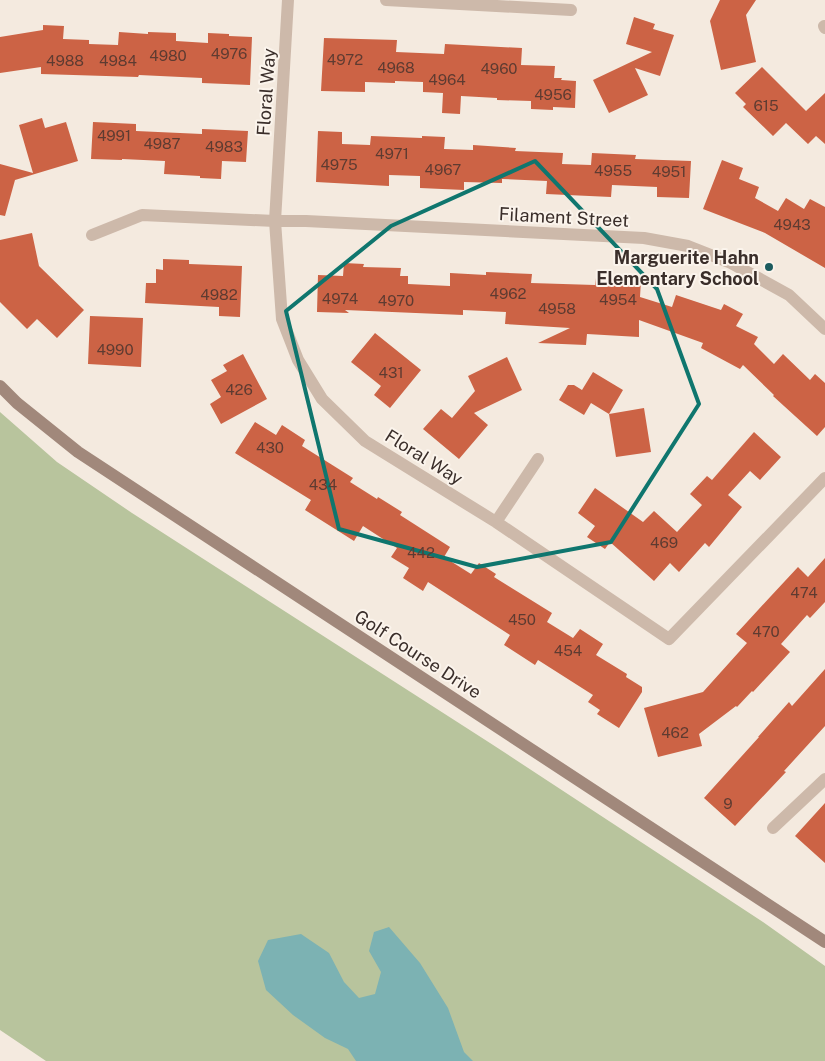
<svg xmlns="http://www.w3.org/2000/svg" width="825" height="1061" viewBox="0 0 825 1061" font-family="'Public Sans',sans-serif">
<style>
.green{fill:#b8c49d}
.water{fill:#7cb2b3}
.building{fill:#cc6345}
.lines{fill:none;stroke-linecap:round;stroke-linejoin:round}
.street{stroke:#cdb9aa;stroke-width:12}
.secondary{stroke:#a1887b;stroke-width:12}
.marked{fill:none;stroke:#0f766e;stroke-width:4;stroke-linejoin:round}
.poi-dot{fill:#1c5b5e;stroke:#fbf4ec;stroke-width:2}
.labels{text-anchor:middle;dominant-baseline:central;stroke-width:4;stroke-linejoin:round;paint-order:stroke}
.number-label{font-size:15px;fill:#5e3b31}
.street-label{font-size:18px;fill:#3a2e2a;stroke:#fbf4ec}
.poi-label{font-size:18px;font-weight:bold;fill:#3a2e2a;stroke:#fbf4ec;text-anchor:end}
</style>
<rect width="100%" height="100%" fill="#f4eadf"/>
<path class="green" d="M0 412 57 462 132 513 490 743 763 922 825 966V1061H46L0 1030Z"/>
<path class="water" d="M389 927 420 963 448 1008 464 1052 473 1061H356L348 1049 325 1038 293 1015 266 990 258 961 268 940 301 934 329 953 344 982 359 998 375 994 381 972 369 951 374 932Z"/>
<path class="building" d="M720 0H756L746 15 756 62 721 70 710 21Z
M634 17 655 24 653 29 674 35 660 76 635 68 648 95 609 113 593 80 652 52 626 44Z
M43 25 64 26 63 39 89 40V44L118 45 119 32 148 34V32L176 33V41L208 43V33L229 34V36L252 37 250 85 202 83V78L139 75 138 77 41 74V67L0 73V37L43 30Z
M324 38 397 40 396 52 444 54 445 44 522 48 521 65 555 66 554 78H562L561 80 576 81 575 108 553 107V110L531 109V101L497 100V98L461 96 460 114 442 113 443 93 423 92V82L395 81V83L365 82V92L321 91Z
M762 67 806 111 825 93V144L816 136 808 144 786 123 773 136 743 107 746 104 735 93Z
M42 118 45 128 66 122 78 161 15 180 5 216 0 215V164L33 173 19 125Z
M93 122 136 124V131L202 134V129L248 131 246 162 222 161 221 179 200 178V176L164 174 165 161 122 159V160L91 159Z
M318 131 342 132V144L370 145 371 136 422 138V136L445 137 444 149 473 150V145L516 148 515 151 563 153 562 164 591 165 592 153 636 155 635 159 691 161 689 198 657 197V187L612 185 611 197 546 194 547 181 502 179V183L464 182V190L420 188V176L389 175V186L316 182Z
M722 160 743 168 739 179 759 187 755 198 778 211 786 198 804 209 810 199 825 207V268L765 233 703 209Z
M32 233 39 266 84 310 57 338 37 319 27 329 0 302V240Z
M163 259 189 260V264L242 266 240 317 219 316V307L145 303 146 283H156V269L163 270Z
M344 263 364 264 363 267 401 268 400 276H408V284L450 286V273L486 275V272L532 274 531 283 595 285 596 278 641 280 640 297 672 307 676 295 721 310 724 304 743 314 736 326 758 337 754 344 774 364 783 354 810 380 815 374 825 383V427L817 436 773 396 774 395 743 365 740 369 701 348 703 343 639 320V337L587 334 586 345 538 343 570 328 505 324 506 312 463 310V315L345 310 349 313 317 312 318 275 343 276Z
M90 316 143 318 141 367 88 364Z
M375 333 421 370 390 408 374 395 381 386 351 362Z
M243 354 267 399 221 424 210 404 221 397 211 380 227 371 223 365Z
M507 357 522 390 474 413 488 425 459 459 423 429 441 409 452 418 475 391 468 376Z
M593 372 623 390 609 414 644 408 651 452 616 457 609 414 591 403 584 415 559 400 568 385H574L582 390Z
M255 422 276 435 282 425 305 440 302 446 353 478 350 482 377 499 378 497 402 512 400 515 450 547 444 557 471 574 479 563 496 574 494 577 552 613 547 622 573 638 580 629 603 644 596 655 627 674 626 677 642 687V692L619 728 597 714 600 710 588 702 593 695 538 660 535 665 504 645 510 635 428 582 423 591 403 578 409 568 391 557 397 548 363 526 354 541 305 510 311 500 235 453Z
M754 432 781 457 760 480 750 471 728 495 742 507 709 547 705 543 679 572 670 563 654 581 610 542 605 549 587 537 595 526 578 513 595 488 643 522 654 511 677 532 702 505 690 494 707 476 712 480Z
M825 558V602L810 618 807 615 781 644 790 652 753 692 752 691 737 707 736 706 699 734 702 746 658 757 644 708 703 692 747 643 736 634 771 596 798 567 808 577Z
M825 669V726L784 771 786 772 735 826 704 798 759 737H758L789 702 792 706Z
M825 803V863L795 836Z"/>
<g class="lines">
<path class="street" d="M288 0 275 221 282 319 298 360 322 399 365 441 496 522 669 639 825 478
M386 0 571 10
M824 26 825 28
M92 235 142 215 275 221H306L644 238 688 246 731 263 789 295 825 329
M496 522 538 459
M773 828 825 779"/>
<path class="secondary" d="M0 386 17 403 78 452 825 942"/>
</g>
<path class="marked" d="M535 161 657 289 699 404 611 542 477 567 339 529 286 311 391 226Z"/>
<circle class="poi-dot" cx="769" cy="267" r="5"/>
<g class="labels">
<g class="number-label">
<text x="229" y="53">4976</text>
<text x="168" y="55">4980</text>
<text x="345" y="59">4972</text>
<text x="65" y="60">4988</text>
<text x="118" y="60">4984</text>
<text x="396" y="67">4968</text>
<text x="499" y="68">4960</text>
<text x="447" y="79">4964</text>
<text x="553" y="94">4956</text>
<text x="766" y="105">615</text>
<text x="114" y="135">4991</text>
<text x="162" y="143">4987</text>
<text x="224" y="146">4983</text>
<text x="392" y="153">4971</text>
<text x="339" y="164">4975</text>
<text x="443" y="169">4967</text>
<text x="613" y="170">4955</text>
<text x="669" y="171">4951</text>
<text x="792" y="224">4943</text>
<text x="508" y="293">4962</text>
<text x="219" y="294">4982</text>
<text x="340" y="298">4974</text>
<text x="618" y="299">4954</text>
<text x="396" y="300">4970</text>
<text x="557" y="308">4958</text>
<text x="115" y="349">4990</text>
<text x="391" y="372">431</text>
<text x="239" y="389">426</text>
<text x="270" y="447">430</text>
<text x="323" y="484">434</text>
<text x="664" y="542">469</text>
<text x="421" y="552">442</text>
<text x="804" y="592">474</text>
<text x="522" y="619">450</text>
<text x="766" y="631">470</text>
<text x="568" y="650">454</text>
<text x="675" y="732">462</text>
<text x="728" y="803">9</text>
</g>
<g class="street-label">
<text transform="translate(266 92) rotate(-86)">Floral Way</text>
<text transform="translate(564 217) rotate(3)">Filament Street</text>
<text transform="translate(424 457) rotate(32)">Floral Way</text>
<text transform="translate(418 654) rotate(33)">Golf Course Drive</text>
</g>
<g class="poi-label">
<text x="759" y="257">Marguerite Hahn<tspan x="759" dy="21">Elementary School</tspan></text>
</g>
</g>
</svg>
